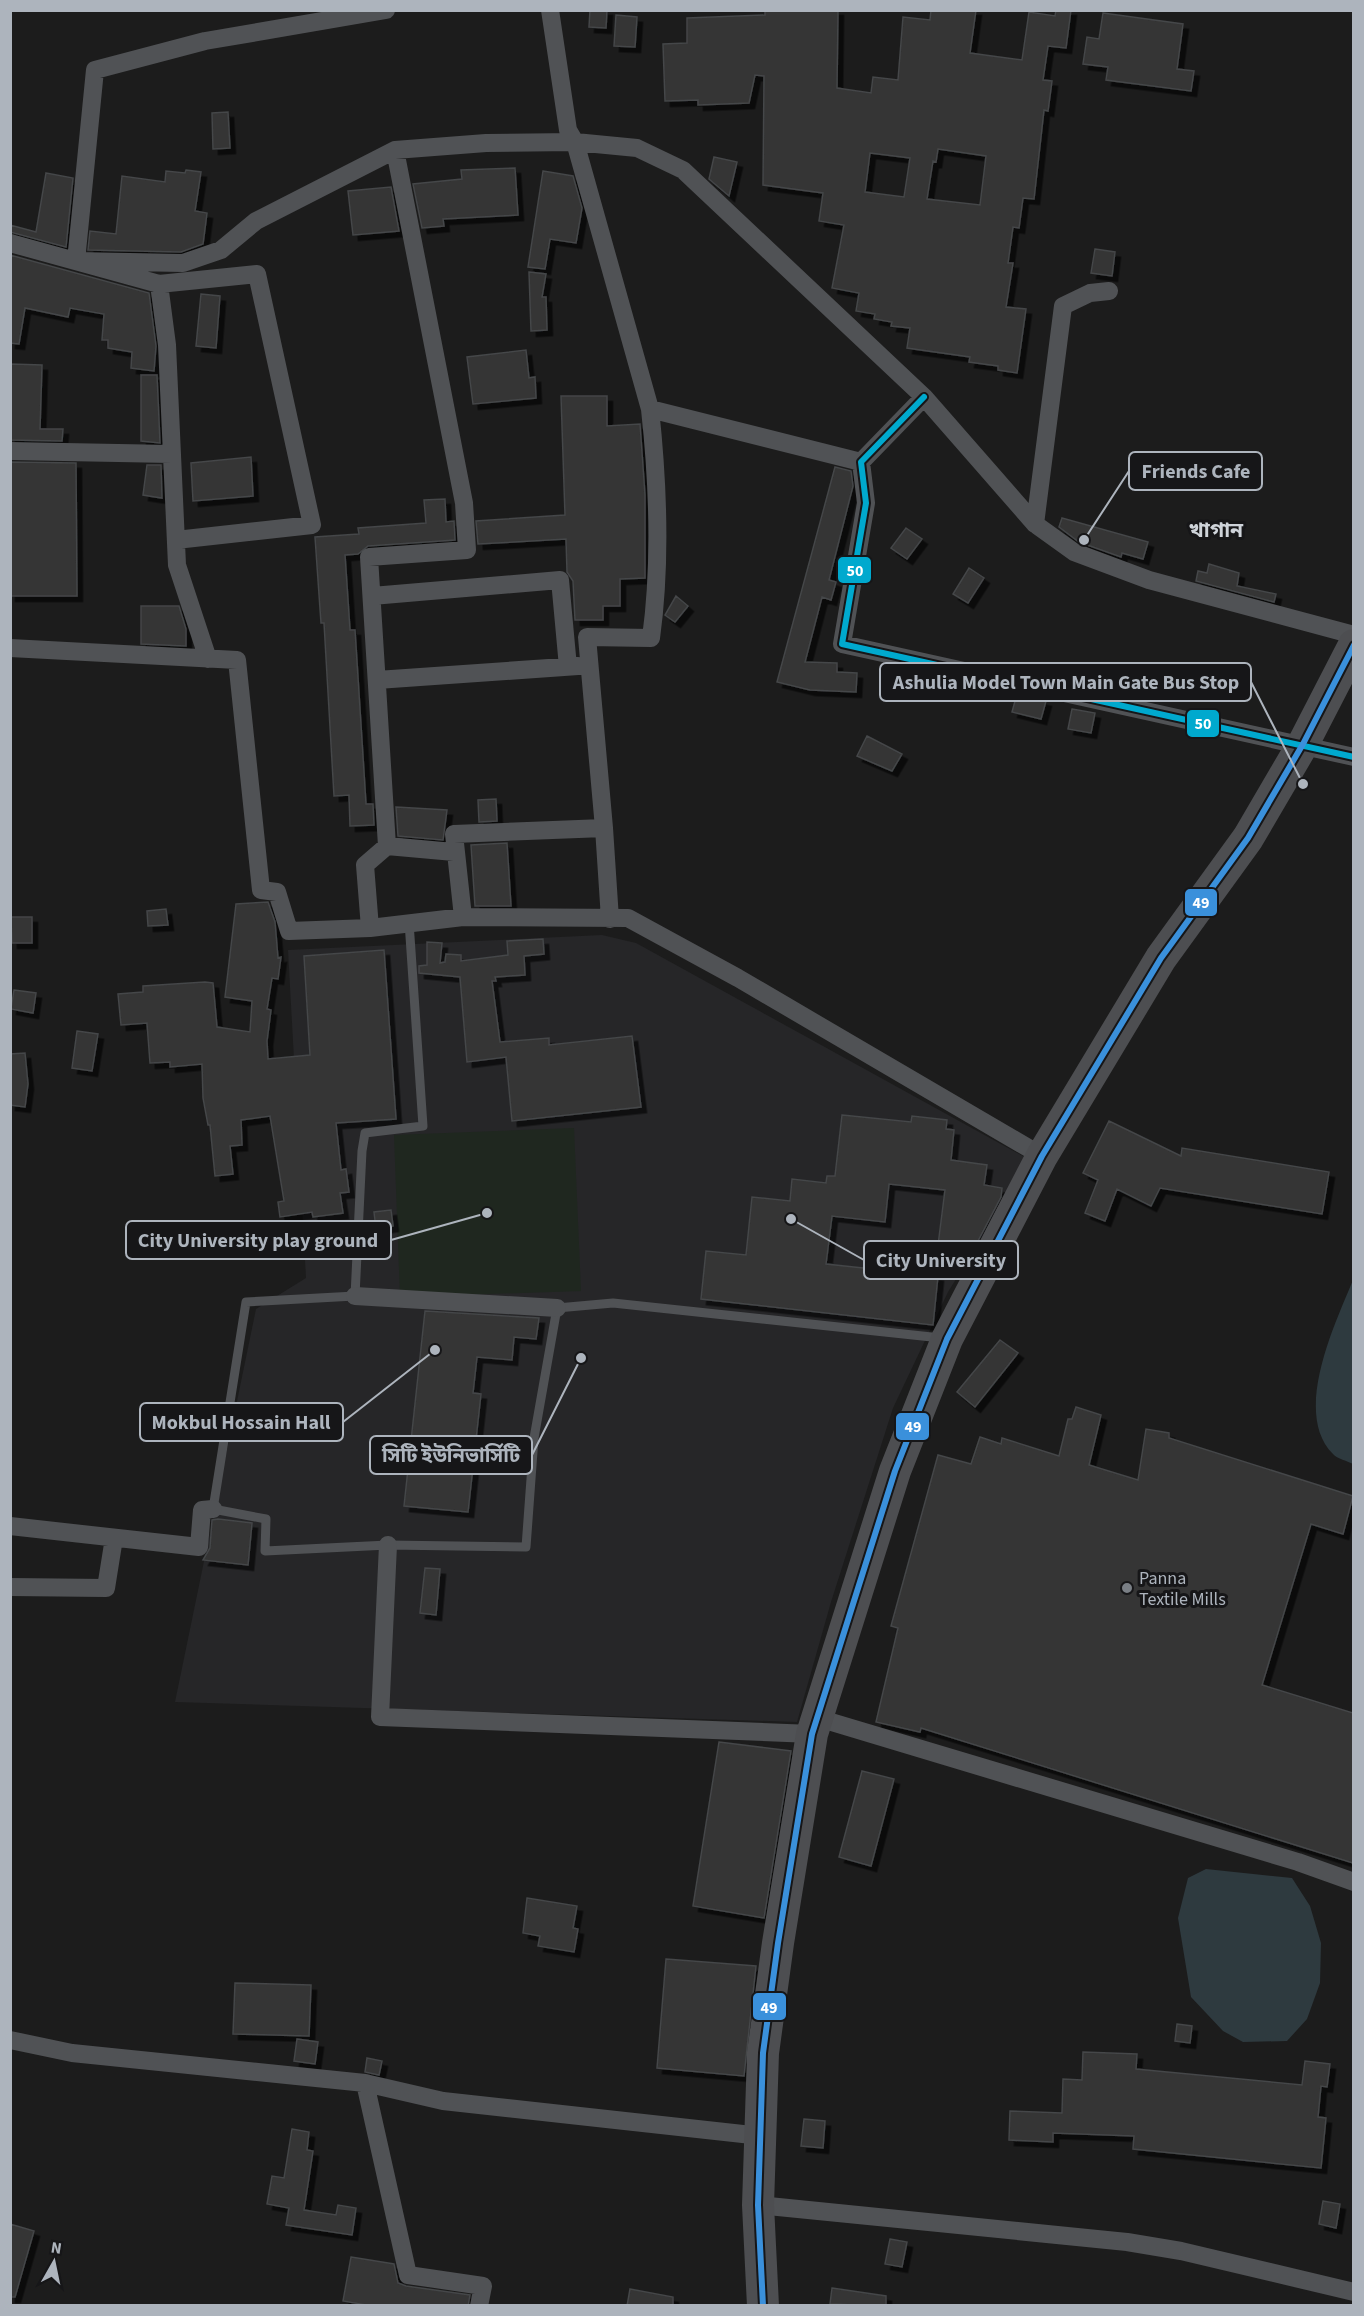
<svg xmlns="http://www.w3.org/2000/svg" width="1364" height="2316" viewBox="0 0 1364 2316" font-family="'Source Sans 3','Noto Sans Bengali',sans-serif">
<style>
.built{fill:#262628}
.green{fill:#1f271f}
.water{fill:#2e3a3f}
.building{fill:#343434;stroke:#444648;stroke-width:1.5;fill-rule:evenodd;filter:url(#shadow)}
.lines{fill:none;stroke-linecap:round;stroke-linejoin:round}
.service{stroke:#505255;stroke-width:9}
.minor{stroke:#505255;stroke-width:18}
.trunk{stroke:#4d4e51;stroke-width:32}
.bus-1-casing{stroke:#161618;stroke-width:10}
.bus-2-casing{stroke:#161618;stroke-width:10}
.bus-1{stroke:#00a9ce;stroke-width:6}
.bus-2{stroke:#3a90db;stroke-width:6}
.poi-dot{fill:#7a7f85;stroke:#161618;stroke-width:2}
.labels{text-anchor:middle;dominant-baseline:central;stroke-width:6;stroke-linejoin:round;paint-order:stroke}
.poi-label{font-size:18px;fill:#adb4bd;stroke:#161618;text-anchor:start}
.quarter-label{font-size:21px;font-weight:bold;fill:#ced3d9;stroke:#161618}
.leader{fill:none;stroke:#adb4bd;stroke-width:2}
.callout-dot{fill:#adb4bd;stroke:#161618;stroke-width:2}
.callout{fill:#161618;stroke:#adb4bd;stroke-width:2}
.callout-label{font-size:20px;text-anchor:middle;font-weight:bold;fill:#adb4bd}
.line-badge{stroke:#161618;stroke-width:2}
.badge-label{font-size:16px;text-anchor:middle;font-weight:bold;fill:#fff}
</style>
<defs>
<filter id="shadow"><feDropShadow dx="5.5" dy="5.5" stdDeviation="0" flood-color="#0009"/></filter>
</defs>
<rect width="100%" height="100%" fill="#1c1c1c"/>
<path class="built" d="M602 935 636 943 1030 1160 948 1292 893 1408 831 1602 797 1722 175 1702 256 1309 306 1278 288 950Z"/>
<path class="green" d="M574 1128 581 1291 400 1297 394 1135Z"/>
<path class="water" d="M1353 1280V1464C1348 1461 1337 1459 1333 1454 1292 1413 1335 1324 1353 1280Z
M1206 1869 1292 1878 1310 1906 1321 1943 1320 1983 1307 2019 1287 2041 1243 2042 1223 2031 1191 1997 1178 1918 1188 1878Z"/>
<path class="building" d="M590 10H607L606 28 589 27Z
M765 10H838L837 88 871 93 873 77 898 80 903 17 930 20 931 10H976L970 53 1022 60 1029 12 1055 16 1056 10H1071L1066 48 1048 46 1043 80 1052 81 1048 111 1044 110 1034 199 1023 198 1019 228 1013 227 1008 263H1013L1006 307 1026 309 1017 373 998 370V366L969 362 970 357 907 348 910 328 891 326 892 322 874 319 875 314 856 311 859 293 832 288 844 225 819 221 823 193 763 185 764 76 755 75 749 103 698 105V100L665 101 663 44 687 43V18L765 15ZM938 149 986 156 980 205 927 199 933 161 936 162ZM870 153 910 158 904 197 865 192Z
M1103 13 1183 24 1177 69 1194 71 1191 91 1106 80 1108 67 1083 64 1087 37 1099 39Z
M616 15 637 17 635 47 614 46Z
M228 112 230 148 213 149 212 113Z
M714 157 737 162 729 196 709 179Z
M515 168 518 215 443 219 444 226 422 228 413 184 462 179 461 170Z
M186 170 201 172 195 211 207 213 203 244 181 252 88 250 90 231 116 234 122 176 165 182 166 171 185 173Z
M543 171 573 176 582 208 576 243 550 239 545 269 528 267Z
M46 173 73 178 66 247 10 232V225L36 232Z
M391 187 399 231 353 235 348 191Z
M1095 249 1115 252 1112 276 1091 273Z
M10 255 149 293 156 346 154 371 131 368 132 352 108 348V340H102L104 314 70 308 68 317 25 308 19 344 10 343Z
M529 272 546 274 542 297H546L547 330 531 331Z
M201 294 220 296 216 348 196 346Z
M526 350 529 378 535 377 536 398 473 404 467 357Z
M10 364 42 365 40 429H63L62 441 10 440Z
M141 375H157L160 443 141 441Z
M561 396H607V426L640 424 645 495V578L620 579V606H603V620H575L573 581 567 572 566 539 478 544 476 521 565 515Z
M251 457 253 496 193 501 191 463Z
M10 462 76 463 77 596H10Z
M147 465H161L162 498 143 495Z
M835 467 851 471 853 486 829 580 836 582 831 600 822 597 805 662 837 663V672L857 673 856 692 810 690 777 682Z
M445 499 446 522 454 521 455 540 368 546 358 554 345 555 350 630H355L366 804H373L374 825 350 826 349 795 334 796 324 623H321L315 537 359 534 358 528 426 523 424 500Z
M1062 518 1148 542 1143 559 1122 553 1121 557 1079 542 1059 527Z
M906 528 922 539 907 559 891 548Z
M1209 564 1239 573 1237 586 1276 594 1274 602 1196 581 1198 571 1207 573Z
M969 568 984 578 968 603 953 594Z
M676 596 688 606 675 622 665 615Z
M141 606H179L186 629V646L141 644Z
M1017 694 1046 701 1041 719 1012 712Z
M1072 709 1095 713 1091 733 1068 729Z
M867 736 902 754 892 771 857 756Z
M496 799 497 821 479 822 478 800Z
M396 807 447 810 443 840 398 836Z
M507 843 511 906H475L471 845Z
M268 902 275 922 278 958 281 957 278 979 272 978 267 1009 271 1010 267 1041 268 1059 310 1055 304 956 384 950 396 1119 336 1123 341 1170 346 1169 349 1192 340 1193 343 1213 313 1217 312 1212 280 1217 278 1202 284 1201 270 1116 241 1120 242 1145 230 1146 233 1174 215 1176 210 1125H208L203 1098 202 1064 170 1067V1062L150 1063 147 1023 121 1025 118 994 143 992V986L205 982 213 983 217 1027 250 1032 252 1001 225 997 236 904Z
M166 909 168 925 148 926 147 911Z
M11 917H32V943H12Z
M543 939 544 954 524 956 525 975 495 977 496 981H492L500 1042 549 1038V1045L632 1036 641 1107 512 1121 506 1057 467 1062 460 977 419 973V966L427 965V942L442 943 440 963 445 962 446 954 461 955V961L508 955 507 941Z
M14 990 36 993 33 1013 11 1009Z
M77 1031 98 1034 92 1071 72 1068Z
M25 1053 28 1084 25 1107 10 1105V1054Z
M842 1115 911 1122 912 1116 947 1120 946 1129 954 1130 951 1160 987 1165 984 1185 1002 1188 1001 1197 969 1258 937 1253 945 1190 889 1184 885 1222 832 1216 826 1264 938 1276 933 1325 701 1299 706 1251 746 1255 752 1197 790 1201 792 1179 826 1183 827 1176H835Z
M1109 1121 1181 1156 1182 1148 1329 1172 1322 1214 1160 1188 1151 1206 1117 1189 1105 1221 1085 1213 1098 1180 1083 1173Z
M391 1210 393 1226 376 1229 374 1212Z
M425 1311 539 1318 536 1339 514 1337 512 1360 477 1357 473 1393 481 1394 468 1512 404 1506Z
M1000 1340 1018 1353 975 1407 957 1392Z
M1076 1407 1101 1415 1089 1465 1138 1480 1146 1429 1169 1433V1438L1353 1496 1343 1534 1311 1524 1262 1685 1353 1713V1863L921 1728 920 1732 876 1722 898 1628 891 1626 938 1455 971 1464 980 1437 1001 1444 1002 1438 1059 1456 1068 1419H1072Z
M218 1519 252 1523 248 1565 203 1560 210 1548 212 1520Z
M425 1568 440 1569 436 1615 420 1613Z
M719 1742 791 1751 764 1918 693 1906Z
M862 1771 894 1779 871 1866 839 1857Z
M527 1898 577 1906 573 1928 578 1929 574 1952 538 1946 540 1936 523 1933Z
M666 1959 756 1966 744 2076 657 2068Z
M235 1983 311 1985 309 2036 233 2034Z
M1177 2024 1192 2026 1190 2043 1175 2041Z
M297 2039 318 2042 315 2064 294 2061Z
M1083 2052 1137 2054 1136 2069 1302 2085 1305 2061 1330 2064 1327 2087 1321 2086 1318 2117 1326 2118 1321 2168 1133 2149 1134 2136 1053 2133V2142L1009 2140 1010 2111 1062 2113 1063 2079 1082 2080Z
M367 2058 382 2061 379 2075 365 2072Z
M804 2119 825 2121 823 2148 801 2146Z
M292 2129 309 2132 307 2150 313 2151 304 2210 336 2215 338 2205 356 2208 352 2235 286 2225 289 2208 267 2204 272 2176 284 2178Z
M1323 2201 1340 2204 1336 2228 1319 2224Z
M10 2224 34 2231 15 2297H10Z
M890 2239 907 2242 902 2267 885 2264Z
M351 2257 394 2264 398 2283 406 2286 470 2295 468 2306H372L343 2301Z
M832 2288 886 2296V2306L830 2304Z
M630 2289 673 2297V2306H627Z"/>
<g class="lines">
<path class="service" d="M409 922 423 1126 365 1133 362 1151 355 1296 246 1302 213 1509 266 1519 265 1551 388 1545 526 1547 534 1438 557 1308 613 1303 941 1338"/>
<path class="minor" d="M386 10 205 41 95 70 76 261 183 263 221 250 256 221 395 150 486 143 575 142 637 148 683 170 924 397 1035 524 1074 552 1149 580 1354 635
M550 10 568 130 575 142 650 409C658 483 661 565 651 638L587 637 604 828
M395 150 464 503 467 550 369 557 387 846 454 852
M10 243 159 284 167 345 177 565 208 659
M159 284 257 274 312 525 176 540
M924 397 861 462 866 503 842 644 1354 757
M650 409 861 462
M10 451 172 454
M1035 524 1063 306 1090 293 1109 291
M372 596 560 580 568 667
M10 648 237 660 261 890 277 892 289 931 370 928 463 917 628 918 738 978 1042 1156
M377 680 578 666
M463 917 454 834 604 828 610 919
M370 928 365 865 387 846
M355 1296 557 1308
M10 1526 199 1547 202 1510 213 1509
M388 1545 380 1717 812 1734
M10 1587 106 1588 114 1538
M818 1718 1298 1862 1354 1882
M10 2040 72 2053 365 2083 443 2101 761 2136
M365 2083 408 2275 483 2286 479 2306
M758 2205 1127 2242 1181 2251 1354 2292"/>
<path class="trunk" d="M763 2306 758 2205 763 2053 778 1943 812 1734 895 1471 947 1339 1042 1156 1161 958 1248 838 1303 744 1354 645"/>
<defs>
<path id="bus-1" d="M924 397 861 462 866 503 842 644 1354 757"/>
<path id="bus-2" d="M763 2306 758 2205 763 2053 778 1943 812 1734 895 1471 947 1339 1042 1156 1161 958 1248 838 1303 744 1354 645"/>
</defs>
<use href="#bus-1" class="bus-1-casing"/>
<use href="#bus-2" class="bus-2-casing"/>
<use href="#bus-1" class="bus-1"/>
<use href="#bus-2" class="bus-2"/>
</g>
<circle class="poi-dot" cx="1127" cy="1588" r="6"/>
<g class="labels">
<g class="poi-label">
<text x="1139" y="1578">Panna<tspan x="1139" dy="21">Textile Mills</tspan></text>
</g>
<g class="quarter-label">
<text x="1216" y="530">খাগান</text>
</g>
</g>
<path class="leader" d="M1084 540L1129 471M1303 784L1251 682M487 1213L391 1240M791 1219L864 1260M435 1350L343 1422M581 1358L532 1455"/>
<g class="callout-dot">
<circle cx="1084" cy="540" r="6"/>
<circle cx="1303" cy="784" r="6"/>
<circle cx="487" cy="1213" r="6"/>
<circle cx="791" cy="1219" r="6"/>
<circle cx="435" cy="1350" r="6"/>
<circle cx="581" cy="1358" r="6"/>
</g>
<g class="callout">
<rect x="1129" y="452" width="133" height="38" rx="6"/>
<rect x="880" y="663" width="371" height="38" rx="6"/>
<rect x="126" y="1221" width="265" height="38" rx="6"/>
<rect x="864" y="1241" width="154" height="38" rx="6"/>
<rect x="140" y="1403" width="203" height="38" rx="6"/>
<rect x="370" y="1436" width="162" height="38" rx="6"/>
</g>
<g class="callout-label">
<text x="1196" y="478">Friends Cafe</text>
<text x="1066" y="689">Ashulia Model Town Main Gate Bus Stop</text>
<text x="258" y="1247">City University play ground</text>
<text x="941" y="1267">City University</text>
<text x="241" y="1429">Mokbul Hossain Hall</text>
<text x="451" y="1462">সিটি ইউনিভার্সিটি</text>
</g>
<g class="line-badge">
<rect x="837" y="556" width="35" height="28" rx="6" fill="#00a9ce"/>
<rect x="1186" y="709" width="34" height="29" rx="6" fill="#00a9ce"/>
<rect x="1184" y="888" width="34" height="29" rx="6" fill="#3a90db"/>
<rect x="895" y="1412" width="35" height="29" rx="6" fill="#3a90db"/>
<rect x="752" y="1992" width="35" height="29" rx="6" fill="#3a90db"/>
</g>
<g class="badge-label">
<text x="855" y="576">50</text>
<text x="1203" y="729">50</text>
<text x="1201" y="908">49</text>
<text x="913" y="1432">49</text>
<text x="769" y="2013">49</text>
</g>
<rect width="1364" height="2316" fill="none" stroke="#adb4bd" stroke-width="24"/>
<g transform="translate(54 2262) rotate(9)" stroke="#161618" stroke-width="4.5" paint-order="stroke">
<path d="M0-4.5L10 22L0 15L-10 22Z" fill="#adb4bd"/>
<text y="-9" font-size="16" font-weight="bold" text-anchor="middle" fill="#adb4bd">N</text>
</g>
</svg>
